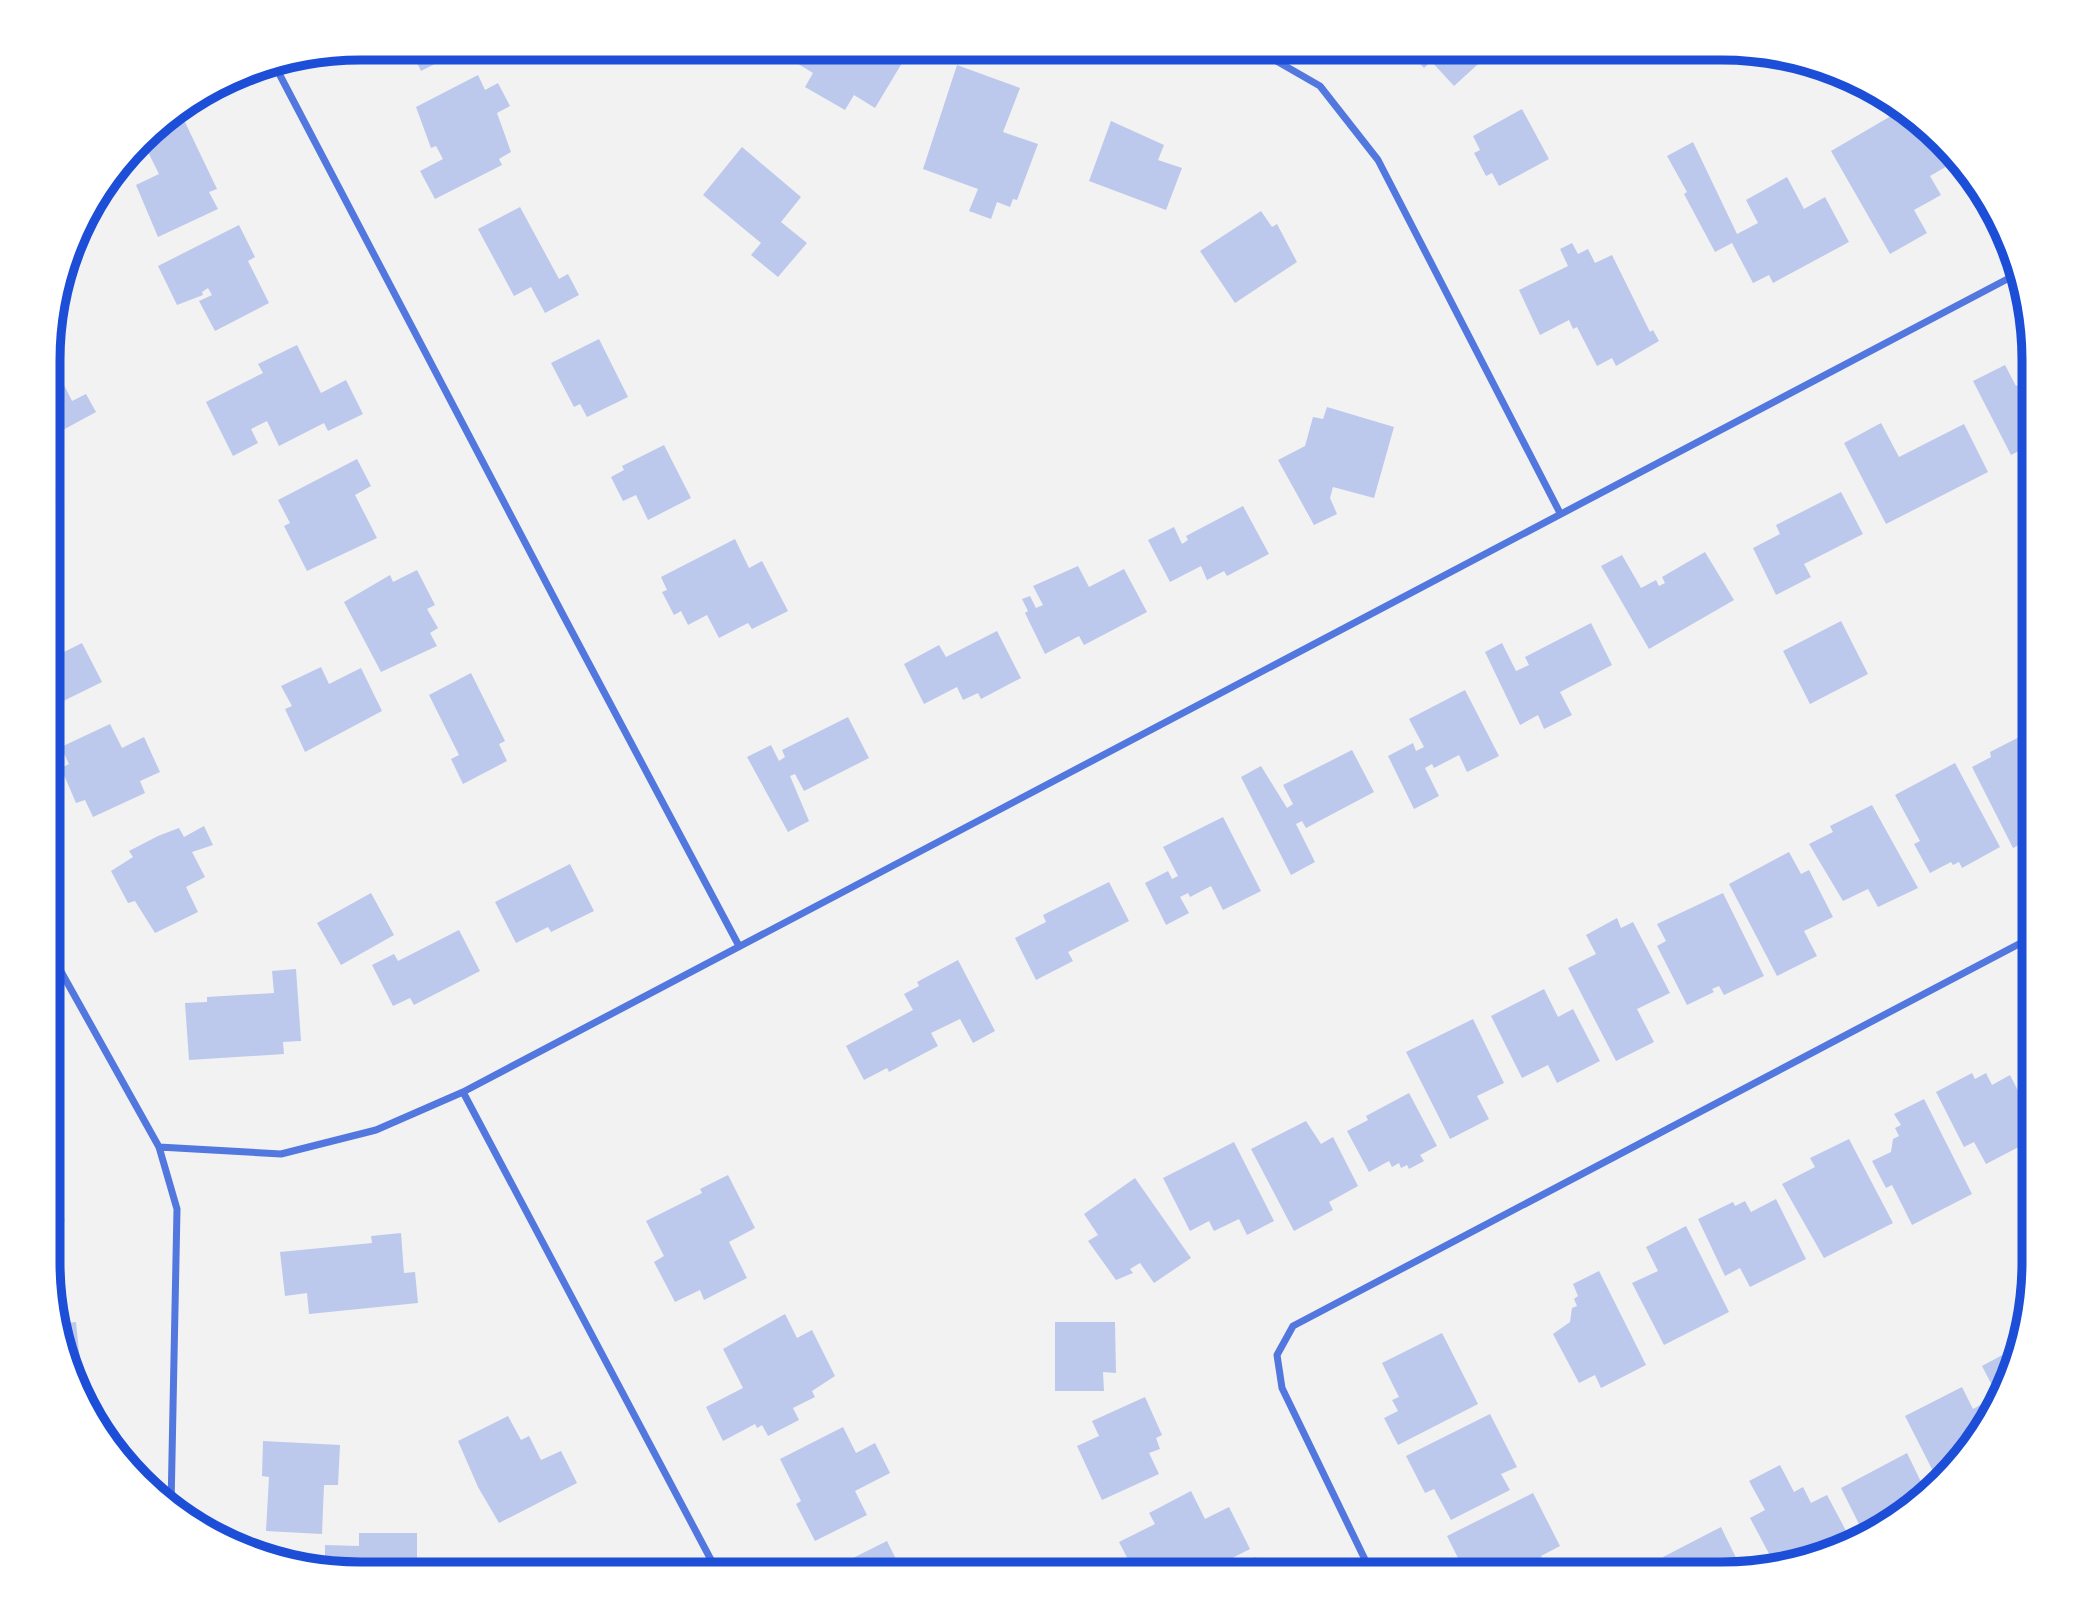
<svg xmlns="http://www.w3.org/2000/svg" width="2082" height="1621" viewBox="0 0 2082 1621" font-family="'Source Serif 4',serif">
<style>
.building{fill:#bdc9ec}
.lines{fill:none;stroke-linecap:round;stroke-linejoin:round}
.minor{stroke:#5277de;stroke-width:7}
.rim{fill:none;stroke:#1d4ed8;stroke-width:9}
</style>
<rect width="100%" height="100%" fill="#f2f2f2"/>
<path class="building" d="M391 47H468L421 71 413 55 399 62Z
M793 47H856L911 48 875 108 854 95 845 110 805 87 813 73 787 57Z
M1406 48H1482L1488 55 1454 86 1431 61 1424 68Z
M957 65 1020 88 1003 132 1038 144 1017 200 1013 199 1010 207 997 202 991 219 969 211 978 189 923 169Z
M478 75 485 90 498 83 510 106 497 113 511 152 499 159 502 165 435 199 420 171 443 159 436 146 431 148 416 107Z
M1522 109 1549 159 1499 186 1492 173 1486 176 1474 153 1480 150 1473 136Z
M1903 109 1929 125 1956 161 1930 176 1941 195 1914 210 1927 233 1890 254 1831 151Z
M184 120 217 189 209 192 218 209 158 237 136 185 159 174 142 140Z
M1111 121 1164 145 1158 160 1182 168 1166 210 1089 181Z
M1693 142 1737 234 1758 223 1746 200 1787 177 1804 209 1825 197 1849 242 1773 283 1769 275 1753 283 1732 243 1715 252 1684 194 1687 192 1667 156Z
M742 147 801 197 781 222 807 243 778 277 751 255 761 243 703 195Z
M520 207 559 279 568 274 579 295 545 313 531 287 514 296 478 229Z
M1261 211 1272 227 1277 224 1297 262 1235 303 1200 251Z
M239 225 255 257 248 261 269 303 215 331 199 301 212 295 208 288 202 292 203 295 177 305 158 266Z
M1572 243 1578 254 1588 249 1595 263 1612 255 1650 332 1653 330 1659 341 1616 366 1612 358 1597 366 1577 327 1573 329 1569 320 1540 335 1519 290 1568 266 1560 249Z
M599 339 628 397 587 417 580 404 574 407 551 363Z
M297 345 321 393 346 380 363 414 328 431 324 423 279 446 267 421 251 429 258 443 233 456 206 402 263 373 258 364Z
M2005 365 2016 386 2035 377V443L2011 455 1973 381Z
M61 379 72 401 86 394 96 412 50 437V384Z
M1327 407 1394 427 1374 498 1333 487 1330 498 1337 514 1314 525 1278 460 1305 446 1313 417 1323 419Z
M1881 423 1899 457 1964 424 1988 472 1886 524 1844 443Z
M664 445 691 498 648 520 636 495 623 501 611 477 624 470 622 466Z
M357 459 371 486 355 495 377 538 307 571 284 526 290 523 278 500Z
M1841 492 1863 534 1804 564 1811 577 1776 595 1753 548 1780 534 1776 525Z
M1243 506 1269 554 1227 576 1224 571 1207 580 1201 566 1170 582 1148 540 1174 527 1182 544 1188 540 1186 536Z
M735 539 749 568 762 561 788 611 752 629 748 623 719 638 707 615 688 625 681 611 674 615 662 592 667 590 661 577Z
M1705 552 1734 600 1649 649 1601 566 1622 555 1641 588 1656 580 1659 586 1665 583 1662 577Z
M1078 566 1089 587 1124 569 1147 612 1084 645 1079 636 1045 654 1025 613 1028 611 1022 599 1030 596 1036 608 1043 605 1033 586Z
M417 570 435 605 427 609 438 628 430 633 437 646 381 672 344 602 390 575 393 582Z
M1841 621 1868 674 1810 704 1783 651Z
M1591 623 1612 665 1560 692 1572 715 1544 729 1538 715 1520 725 1485 652 1502 643 1516 671 1529 665 1525 657Z
M49 629 62 653 82 643 102 682 49 708Z
M997 631 1021 678 981 699 978 693 963 700 957 687 924 704 904 664 939 645 946 657Z
M321 667 329 684 361 668 382 711 305 752 285 709 292 706 281 686Z
M471 673 505 741 499 744 507 761 463 784 451 759 459 755 429 695Z
M1465 690 1499 756 1467 772 1459 755 1434 768 1432 764 1425 768 1439 796 1414 809 1388 756 1413 743 1416 751 1424 747 1409 719Z
M848 717 869 758 804 791 795 774 790 776 809 821 788 832 747 757 771 745 779 761 785 757 782 750Z
M110 724 122 748 144 737 160 772 140 781 145 793 93 817 85 800 76 803 61 768 69 764 61 747Z
M2033 730 2034 734V837L2013 848 1972 767 1991 757 1990 752Z
M1352 750 1374 792 1306 828 1302 821 1296 824 1315 862 1291 875 1241 777 1261 766 1287 808 1293 804 1283 785Z
M1955 763 2000 847 1962 868 1959 862 1953 865 1951 862 1930 873 1914 844 1920 841 1895 795Z
M1872 805 1918 888 1878 907 1868 889 1843 901 1809 844 1833 832 1830 826Z
M1223 817 1261 891 1223 910 1211 886 1190 897 1188 893 1180 897 1189 913 1166 925 1145 883 1168 871 1172 879 1178 876 1163 847Z
M204 826 213 845 192 852 205 877 186 887 198 912 155 933 135 901 128 903 111 871 133 857 129 851 158 836 179 828 184 837Z
M1789 852 1801 874 1809 870 1833 917 1804 931 1817 956 1777 976 1729 884Z
M570 864 594 911 551 932 548 927 516 943 495 902Z
M1109 882 1129 921 1068 952 1073 961 1036 980 1015 938 1046 922 1043 915Z
M371 893 394 935 341 965 317 923Z
M1723 893 1764 976 1724 995 1719 986 1712 989 1714 992 1687 1005 1657 946 1666 941 1657 924Z
M1617 918 1621 928 1633 922 1670 993 1637 1009 1654 1042 1616 1061 1568 968 1596 954 1586 935Z
M459 930 480 971 414 1005 410 998 393 1006 372 965 394 954 398 961Z
M958 960 995 1031 973 1043 960 1019 931 1033 938 1046 889 1072 887 1068 864 1080 846 1046 913 1010 904 994 919 986 917 982Z
M296 969 301 1041 283 1042 284 1054 189 1060 185 1003 207 1002V997L274 993 272 971Z
M1544 989 1558 1017 1573 1009 1600 1061 1557 1083 1548 1065 1522 1078 1491 1016Z
M1473 1019 1504 1083 1477 1096 1489 1119 1450 1139 1406 1052Z
M1972 1073 1975 1079 1986 1073 1992 1085 2010 1075 2034 1122V1139L1986 1164 1974 1142 1964 1147 1936 1092Z
M1409 1093 1437 1146 1420 1155 1424 1161 1409 1169 1407 1165 1401 1168 1399 1163 1392 1167 1389 1161 1369 1172 1347 1131 1368 1120 1366 1116Z
M1924 1099 1972 1194 1912 1225 1892 1185 1886 1188 1872 1161 1891 1152 1893 1139 1899 1136 1895 1128 1901 1125 1894 1114Z
M1306 1121 1321 1144 1333 1137 1358 1186 1329 1202 1333 1210 1294 1231 1251 1149Z
M1849 1139 1893 1223 1824 1258 1782 1184 1815 1167 1810 1158Z
M1234 1142 1274 1221 1247 1235 1239 1219 1214 1231 1209 1221 1190 1231 1163 1178Z
M728 1175 755 1228 729 1242 747 1278 704 1300 700 1290 675 1302 654 1262 664 1256 646 1221 702 1193 700 1189Z
M1135 1178 1191 1258 1154 1283 1140 1263 1130 1269 1133 1273 1116 1280 1088 1241 1098 1235 1084 1214Z
M48 1182 65 1221 48 1230Z
M1776 1199 1806 1259 1750 1287 1740 1268 1725 1276 1698 1219 1733 1202 1735 1206 1745 1201 1751 1212Z
M1686 1226 1729 1312 1664 1345 1632 1283 1658 1271 1646 1247Z
M401 1233 404 1273 415 1272 418 1303 309 1314 307 1293 285 1296 280 1252 372 1243 371 1236Z
M1599 1271 1646 1365 1601 1388 1595 1375 1579 1383 1553 1334 1570 1322 1572 1308 1577 1306 1574 1299 1578 1296 1573 1284Z
M785 1314 797 1338 812 1330 835 1376 812 1391 815 1397 793 1408 799 1420 768 1436 762 1425 757 1428 755 1424 723 1441 706 1407 743 1388 723 1349Z
M76 1322 82 1382H75L59 1324Z
M1055 1322H1115L1116 1373 1103 1372 1104 1391H1055Z
M1442 1333 1478 1404 1398 1445 1384 1418 1398 1411 1392 1400 1399 1397 1382 1363Z
M2019 1346 2011 1381 1999 1399 1982 1366Z
M1962 1387 1973 1409 1984 1403 1990 1415 1957 1468 1938 1481 1905 1416Z
M1145 1397 1162 1435 1156 1438 1160 1449 1149 1453 1159 1474 1102 1500 1077 1446 1099 1436 1092 1421Z
M1490 1414 1517 1467 1501 1474 1510 1490 1451 1520 1434 1489 1425 1493 1406 1456Z
M508 1416 521 1440 529 1436 541 1460 561 1451 577 1483 499 1523 478 1487 458 1441Z
M843 1427 856 1453 875 1443 890 1473 855 1491 867 1515 815 1541 796 1504 801 1501 780 1459Z
M263 1441 340 1445 338 1485H324L322 1534 266 1531 269 1477 262 1476Z
M1907 1453 1925 1490 1870 1530 1863 1532 1841 1488Z
M1780 1465 1794 1492 1803 1487 1811 1503 1827 1495 1852 1542 1842 1550 1774 1563 1750 1518 1765 1510 1749 1481Z
M1191 1491 1205 1519 1229 1507 1250 1549 1201 1574 1135 1573 1119 1542 1155 1524 1149 1513Z
M1533 1493 1560 1546 1541 1556 1546 1568 1536 1574H1496L1491 1563 1472 1574H1466L1447 1536Z
M1721 1527 1742 1570 1722 1574H1672L1663 1557Z
M359 1533H417V1573H340L325 1570V1545L359 1546Z
M887 1541 903 1573H840L837 1566Z
M1256 1557 1264 1574H1223L1245 1562Z
M580 1558 587 1573H550Z"/>
<g class="lines">
<path class="minor" d="M1254 48 1320 86 1378 160 1560 513
M273 62 562 613 739 946
M49 950 159 1147 177 1209 171 1507
M463 1092 718 1573
M159 1147 281 1154 376 1130 463 1092 2015 275
M1372 1574 1282 1388 1277 1355 1293 1326 2034 936"/>
</g>
<path d="M0 0H2082V1621H0ZM360 60H1722A300 300 0 0 1 2022 360V1262A300 300 0 0 1 1722 1562H360A300 300 0 0 1 60 1262V360A300 300 0 0 1 360 60Z" fill="#fff" fill-rule="evenodd"/>
<path class="rim" d="M360 60H1722A300 300 0 0 1 2022 360V1262A300 300 0 0 1 1722 1562H360A300 300 0 0 1 60 1262V360A300 300 0 0 1 360 60Z"/>
</svg>
